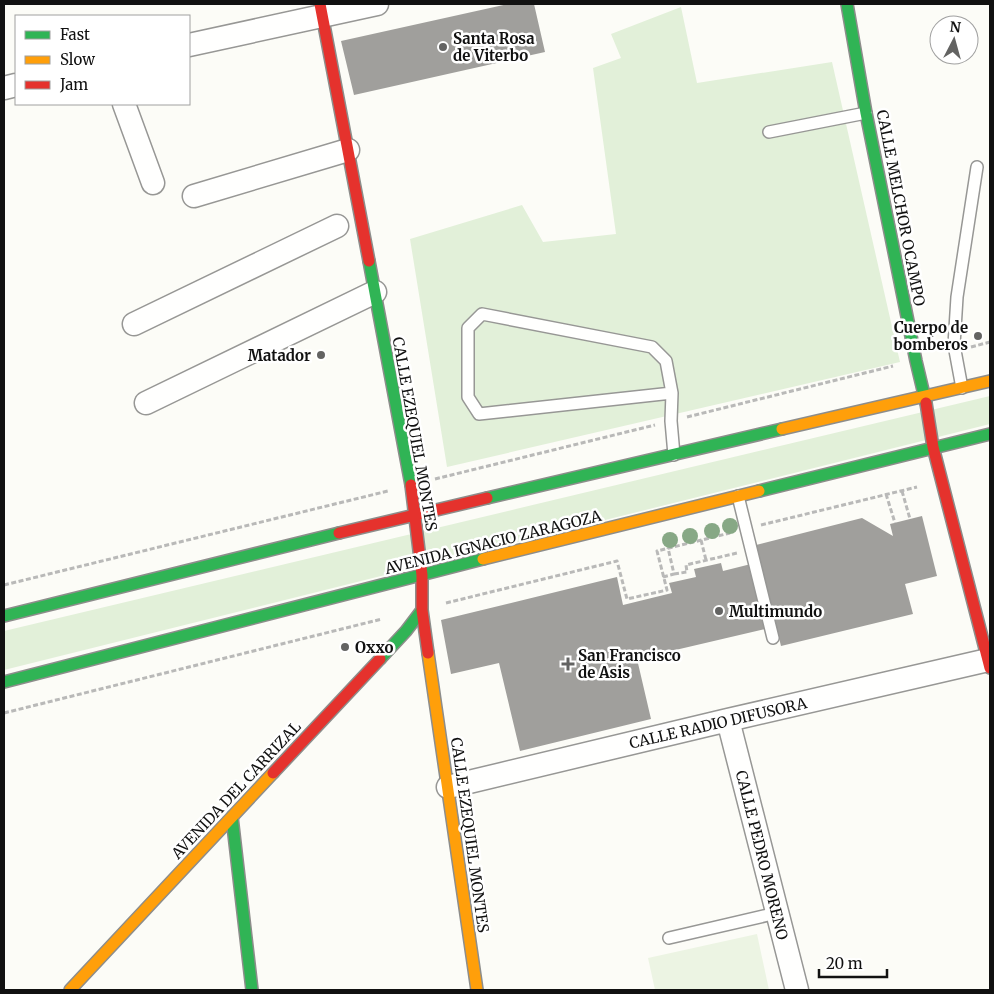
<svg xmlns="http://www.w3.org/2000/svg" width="994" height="994" viewBox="0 0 994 994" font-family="Merriweather,serif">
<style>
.green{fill:#e2f0d9}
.pitch{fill:#ecf4e3}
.building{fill:#a09f9c}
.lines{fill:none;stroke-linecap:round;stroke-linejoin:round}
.lane-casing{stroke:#979795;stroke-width:14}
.street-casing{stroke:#979795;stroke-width:25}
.fast-casing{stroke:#8d8d8b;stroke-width:14}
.slow-casing{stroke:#8d8d8b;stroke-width:14}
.jam-casing{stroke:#8d8d8b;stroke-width:14}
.path{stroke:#b9b9b8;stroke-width:3;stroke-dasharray:5 2.5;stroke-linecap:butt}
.lane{stroke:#fffffe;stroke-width:11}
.street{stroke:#fffffe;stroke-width:22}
.fast{stroke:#30b455;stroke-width:11}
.slow{stroke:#ff9f0a;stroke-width:11}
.jam{stroke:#e5322d;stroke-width:11}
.tree{fill:#87a885}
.poi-dot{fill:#636362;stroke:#fff;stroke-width:2}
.labels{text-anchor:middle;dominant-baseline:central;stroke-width:5;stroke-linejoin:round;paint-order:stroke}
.poi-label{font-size:15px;font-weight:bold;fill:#111;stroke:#fff;text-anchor:start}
.street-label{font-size:15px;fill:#111;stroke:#fff}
</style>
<rect width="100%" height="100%" fill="#fcfcf7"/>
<path class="green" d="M681 7 697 83 832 62 900 362 447 467 410 239 522 205 543 242 616 234 593 68 621 58 611 34Z
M990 396V424L4 670V631Z"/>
<path class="pitch" d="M757 934 769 990H655L648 958Z"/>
<path class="building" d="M508 4H534L545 52 354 95 341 41Z
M922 516 937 576 905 584 913 614 781 646 756 545 862 518 893 536 890 524Z
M721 563 723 571 751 564 765 629 637 659 651 719 520 751 499 663 451 674 441 620 617 577 623 605 672 593 669 583 696 577 694 569Z"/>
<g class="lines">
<defs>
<path id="lane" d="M769 132 866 113
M962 388 954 345 957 297 977 167
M672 393 479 414 468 397V328L482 314 652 347 666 361 672 393 671 421 674 455
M738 496 773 638
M669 938 777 913"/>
<path id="street" d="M189 45 377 4
M4 88 16 85
M124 104 153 183
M194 196 348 150
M134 324 337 226
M146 403 375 292
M728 720 797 990
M448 787 728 720 988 660"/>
<path id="fast" d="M847 4 866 113 916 361 926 403
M369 261 411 485
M759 491 990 434
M487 498 782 429
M4 616 339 533
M380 659 406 631 422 610
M4 682 483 559
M232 817 252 990"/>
<path id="slow" d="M782 429 990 381
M483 559 759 491
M428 653 477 990
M70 990 273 773"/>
<path id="jam" d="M320 4 369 261
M926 403 933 447 990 668
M411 485 422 575V610L428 653
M339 533 487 498
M273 773 380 659"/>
</defs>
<use href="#lane" class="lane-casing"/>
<use href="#street" class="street-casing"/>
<use href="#fast" class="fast-casing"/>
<use href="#slow" class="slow-casing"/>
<use href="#jam" class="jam-casing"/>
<path class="path" d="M971 347 990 342
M687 417 893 366
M435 479 655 425
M902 491 910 519
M886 494 895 523
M761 525 917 487
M701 540 706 560
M674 574 687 572 686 565 737 553
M663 577 674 574 668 548
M4 585 388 491
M446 603 617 561 627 599 667 590 657 551 730 533
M4 713 382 619"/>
<use href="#lane" class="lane"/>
<use href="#street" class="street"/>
<use href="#fast" class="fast"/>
<use href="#slow" class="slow"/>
<use href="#jam" class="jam"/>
</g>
<g class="tree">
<circle cx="730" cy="526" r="8"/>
<circle cx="712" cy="531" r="8"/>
<circle cx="690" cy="536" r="8"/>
<circle cx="670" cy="540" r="8"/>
</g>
<g class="poi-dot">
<circle cx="443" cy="47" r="5"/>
<circle cx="978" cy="336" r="5"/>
<circle cx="321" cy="355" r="5"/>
<circle cx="719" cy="611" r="5"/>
<circle cx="345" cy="647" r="5"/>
<path d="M565.5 656.5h5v5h5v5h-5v5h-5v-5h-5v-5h5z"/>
</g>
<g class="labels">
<g class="poi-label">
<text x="453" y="38">Santa Rosa<tspan x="453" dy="17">de Viterbo</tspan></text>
<text x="968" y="327" text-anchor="end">Cuerpo de<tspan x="968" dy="17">bomberos</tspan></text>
<text x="311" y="355" text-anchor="end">Matador</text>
<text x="729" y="611">Multimundo</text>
<text x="355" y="647">Oxxo</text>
<text x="578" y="655">San Francisco<tspan x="578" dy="17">de Asis</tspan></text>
</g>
<g class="street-label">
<text transform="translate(901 208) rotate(79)">CALLE MELCHOR OCAMPO</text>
<text transform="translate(415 434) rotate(80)">CALLE EZEQUIEL MONTES</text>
<text transform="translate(493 542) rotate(-14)">AVENIDA IGNACIO ZARAGOZA</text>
<text transform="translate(718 723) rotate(-13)">CALLE RADIO DIFUSORA</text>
<text transform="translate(236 790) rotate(-47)">AVENIDA DEL CARRIZAL</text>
<text transform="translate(470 835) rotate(82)">CALLE EZEQUIEL MONTES</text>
<text transform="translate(762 855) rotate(76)">CALLE PEDRO MORENO</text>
</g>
</g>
<rect width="994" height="994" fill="none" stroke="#111111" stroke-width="10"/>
<rect x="15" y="15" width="175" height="90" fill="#ffffff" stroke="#a0a0a0"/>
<rect x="25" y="31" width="25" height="8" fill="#30b455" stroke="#a0a0a0"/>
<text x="60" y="40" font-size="15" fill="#111111">Fast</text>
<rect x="25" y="56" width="25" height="8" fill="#ff9f0a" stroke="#a0a0a0"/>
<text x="60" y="65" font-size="15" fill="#111111">Slow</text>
<rect x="25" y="81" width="25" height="8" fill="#e5322d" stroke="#a0a0a0"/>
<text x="60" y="90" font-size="15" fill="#111111">Jam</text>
<g transform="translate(954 40) rotate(6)"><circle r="24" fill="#ffffff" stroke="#a0a0a0"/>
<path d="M0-4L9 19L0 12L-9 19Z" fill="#636362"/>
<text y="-8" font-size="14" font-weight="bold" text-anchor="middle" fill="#111111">N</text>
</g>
<path d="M819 969v8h68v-8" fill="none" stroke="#111111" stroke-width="2.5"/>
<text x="826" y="969" font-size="15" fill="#111111" stroke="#ffffff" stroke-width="4" paint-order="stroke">20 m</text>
</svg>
